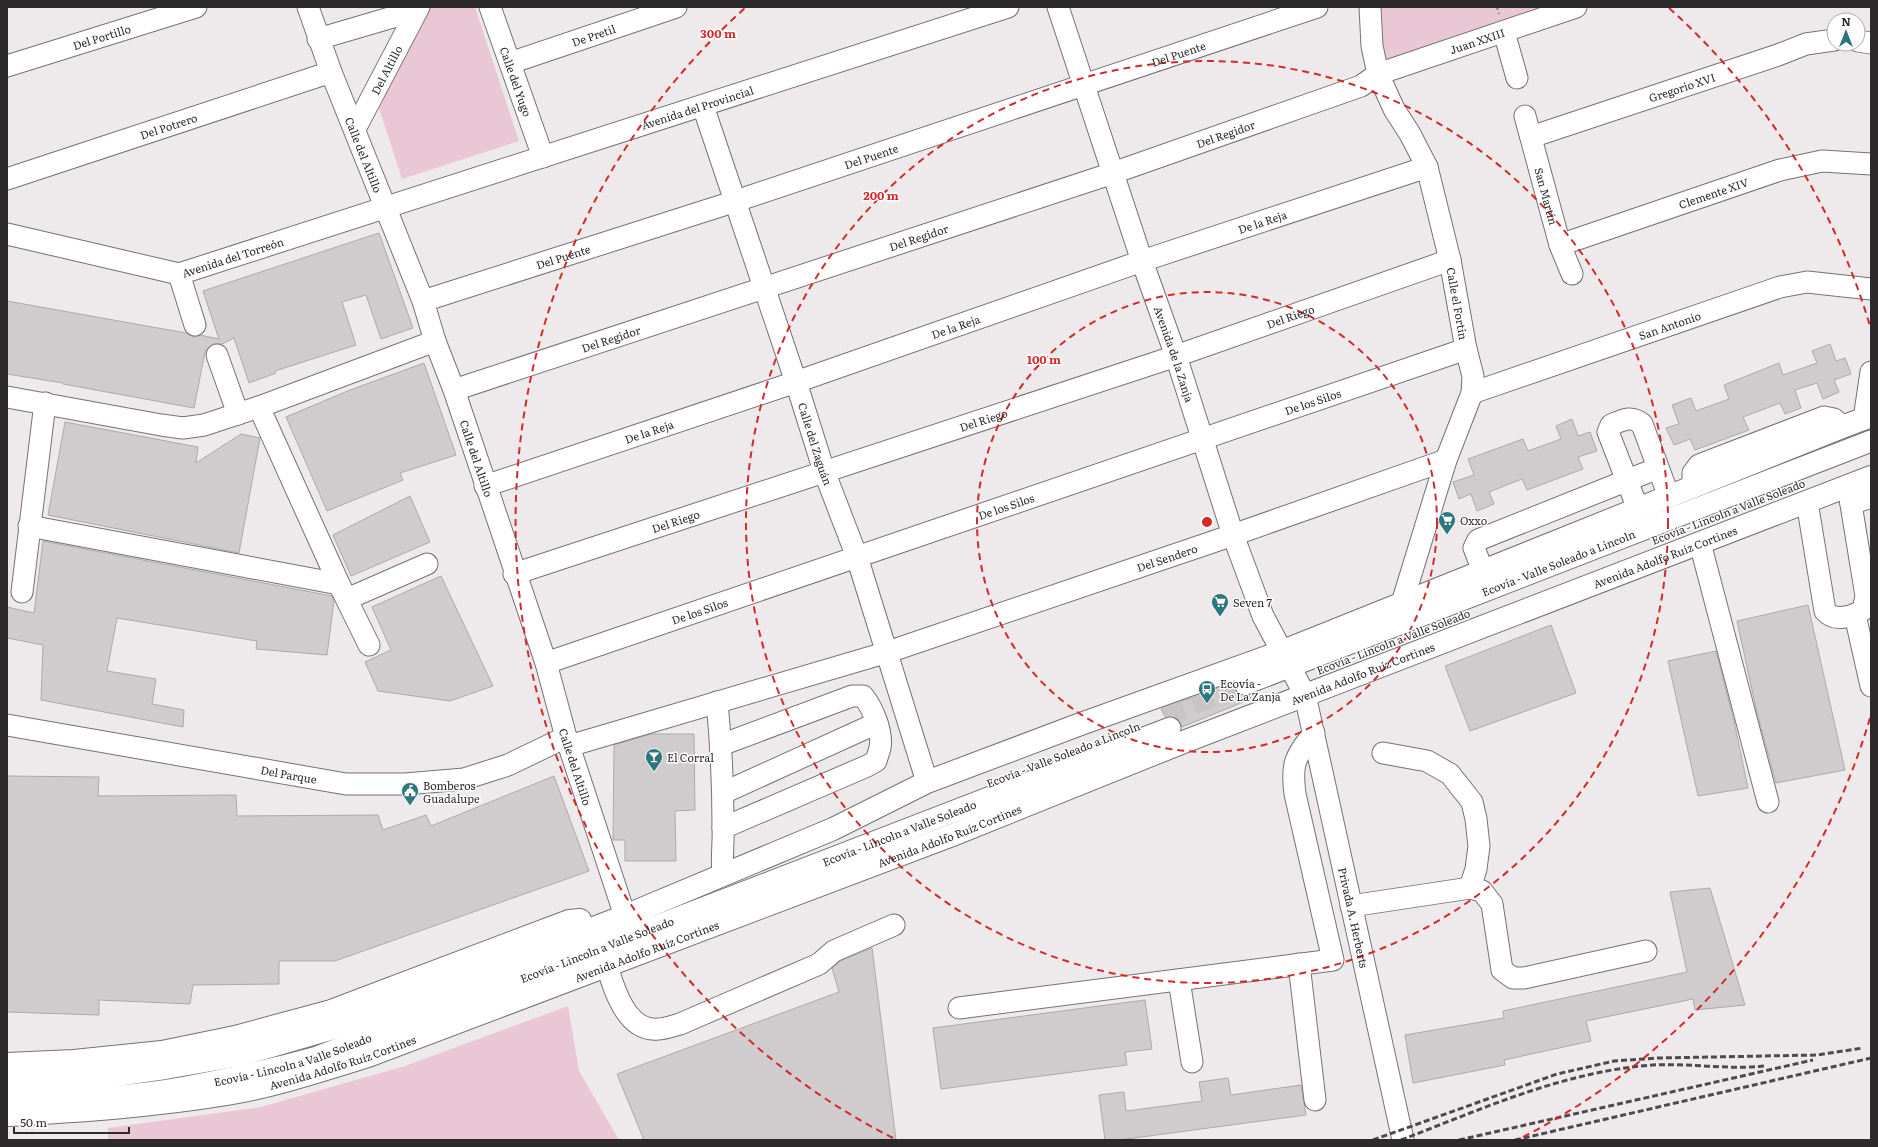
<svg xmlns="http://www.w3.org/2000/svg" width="1878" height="1147" viewBox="0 0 1878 1147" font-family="Literata,serif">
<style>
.green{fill:#eac7d4}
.building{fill:#d0ccce;stroke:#ada9aa}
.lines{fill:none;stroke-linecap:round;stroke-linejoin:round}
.minor-tunnel{stroke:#c7c4c5;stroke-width:21;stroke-dasharray:21 10;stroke-linecap:butt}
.minor-casing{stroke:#767273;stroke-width:23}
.major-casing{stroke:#767273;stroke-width:24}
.path{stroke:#918e8f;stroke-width:2.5;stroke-dasharray:3 3;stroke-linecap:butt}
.minor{stroke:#fff;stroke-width:21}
.major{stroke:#fff;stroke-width:22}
.rail{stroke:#4c4a4b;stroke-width:3;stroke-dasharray:6 3;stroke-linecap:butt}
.ring{fill:none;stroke:#d62828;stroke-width:2;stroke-dasharray:7 5}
.labels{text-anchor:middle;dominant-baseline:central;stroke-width:3;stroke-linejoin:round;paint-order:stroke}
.street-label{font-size:11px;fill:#2c2a2b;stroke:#fff}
.poi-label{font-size:11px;fill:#2c2a2b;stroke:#fff;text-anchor:start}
.centre{fill:#d62828;stroke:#fff;stroke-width:2}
.ring-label{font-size:12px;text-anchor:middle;font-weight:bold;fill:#d62828;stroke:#fff;stroke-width:3;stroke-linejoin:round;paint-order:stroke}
</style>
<rect width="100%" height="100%" fill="#eeeaec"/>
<path class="green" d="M428 7H475L519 141 402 179 377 102Z
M1378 7H1550L1383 64Z
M568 1006 579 1071 619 1140H108V1128L261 1107 405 1066Z"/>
<path class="building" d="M379 233 413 328 381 339 366 295 342 302 356 345 275 371 276 373 249 383 234 338 222 344H213L205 352 194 408 63 384V383L7 374V301L186 333 193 337 200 335 219 339 203 291Z
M1830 344 1836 361 1845 358 1851 374 1834 380 1839 392 1823 399 1817 383 1795 390 1801 408 1785 414 1780 403 1743 417 1749 430 1695 450 1690 439 1674 445 1666 428 1679 424 1672 405 1691 398 1696 411 1729 399 1724 385 1779 363 1783 375 1817 363 1812 351Z
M424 363 456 455 400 473 403 480 327 511 286 417 350 390Z
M1572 419 1578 436 1590 432 1597 451 1578 457 1583 469 1527 490 1522 479 1489 492 1494 504 1477 511 1471 494 1459 499 1453 482 1474 475 1468 459 1523 439 1528 451 1561 439 1556 426Z
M65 422 198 447 196 463 241 434 260 438 239 553 48 515Z
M410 496 430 542 351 576 333 535Z
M43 541 332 596 334 601 327 655 256 649 257 641 117 618 107 671 156 679 152 704 184 710 183 727 41 700 43 645 7 638V607L34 613Z
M441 576 493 686 450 701 378 691 365 662 391 650 372 607Z
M1808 605 1845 770 1776 783 1757 713 1737 621Z
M1551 625 1576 693 1470 731 1445 666Z
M1716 651 1734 721 1748 788 1698 796 1668 661Z
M1233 682 1234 689 1237 693 1243 696 1249 695 1251 699 1182 727 1177 718 1171 716 1165 717 1161 709Z
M651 734H694L695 810 675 811 676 861H625V840H613L614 745Z
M7 776 99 777 98 796 236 795 237 816 378 815 383 830 426 815 431 826 554 776 589 871 335 961H279V984L193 985 190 1004 99 1000V1015L7 1012Z
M1710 888 1745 1005 1695 1010 1693 999 1586 1021 1591 1041 1504 1060 1505 1065 1413 1083 1405 1035 1504 1018 1503 1011 1687 972 1670 892Z
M872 948 896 1140H644L617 1074 839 992 832 968 840 961Z
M1145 1000 1152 1049 1125 1052 1127 1065 941 1089 933 1028Z
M1228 1078 1231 1095 1301 1085 1306 1115 1119 1140H1105L1099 1095 1124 1092 1126 1111 1202 1101 1199 1082Z"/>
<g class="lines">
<path class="minor-tunnel" d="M1164 715 1245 684"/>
<defs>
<g id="minor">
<path id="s1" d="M308 7 331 72 423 301 435 341 454 390 546 663 566 737 625 916"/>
<path id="s2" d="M490 7 543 157"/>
<path id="s3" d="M1058 7 1142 261 1176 356 1233 535 1263 616 1305 695 1403 1140"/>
<path id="s4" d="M1370 7 1372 46 1378 74 1394 109 1410 134 1427 167 1450 260 1466 349 1473 376 1472 393 1446 460 1402 603"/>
<path d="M1504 32 1517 78"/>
<path d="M318 39 417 10"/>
<path d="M1858 41 1871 43"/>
<path id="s5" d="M510 63 676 7"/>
<path id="s6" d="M7 66 196 7"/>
<path id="s7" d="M703 106 796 382 824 471 857 557 927 782"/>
<path id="s8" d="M1525 116 1560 245 1572 274"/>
<path id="s9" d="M355 129 419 7"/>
<path id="s10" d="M1531 137 1778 55 1806 44 1834 40"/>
<path id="s11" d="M7 179 331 72"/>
<path id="s12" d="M7 234 179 274 1008 7"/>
<path id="s13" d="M1560 245 1780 170 1822 161 1871 164"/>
<path d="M179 274 195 325"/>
<path id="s14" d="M423 301 736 201 1317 7"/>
<path d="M217 355 238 414"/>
<path id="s15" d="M454 390 1113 173 1361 86 1378 74 1576 7"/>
<path id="s16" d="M1472 393 1780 287 1807 282 1871 289"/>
<path d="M7 397 161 425 183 428 204 425 259 407 435 341"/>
<path d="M259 407 339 584 369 645"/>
<path d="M1864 419 1871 372"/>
<path id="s17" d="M485 486 796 382 1142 261 1427 167"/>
<path d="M1693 487V473L1699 465 1824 417 1834 419 1842 427"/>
<path d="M1807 502 1825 611C1834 622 1852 617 1863 610L1866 596 1848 486"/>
<path d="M1851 504 1871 497"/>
<path d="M1638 509 1608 432 1611 425C1623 420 1631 415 1642 424L1669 497"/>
<path d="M29 526 339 584"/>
<path d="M1700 543 1768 802"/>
<path d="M1483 571 1474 548 1478 540 1658 468"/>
<path id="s18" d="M514 574 1176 356 1450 260"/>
<path d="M22 592 45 403"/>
<path d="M347 599 427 564"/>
<path d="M1855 615 1871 686"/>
<path id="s19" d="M546 663 1466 349"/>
<path id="s20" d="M1245 684 1871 441"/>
<path d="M717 702C721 743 723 784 723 826 724 842 721 858 723 875"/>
<path id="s21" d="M7 725 346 784H405L464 779 508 765 566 737"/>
<path d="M721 745 852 696H863C873 708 883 733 880 748 879 752 877 757 876 761L867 766 723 828"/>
<path id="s22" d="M569 746 888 652 1233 535 1446 460"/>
<path d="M1383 753 1427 761 1450 774 1472 802 1476 819 1479 846 1476 869 1470 888"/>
<path d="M723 793 877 723"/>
<path d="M1351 906 1470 888 1482 891 1492 904 1502 970 1513 978H1524L1646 951"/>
<path d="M1299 964 1315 1100"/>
<path d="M607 966C614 990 627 1032 658 1029 665 1029 673 1026 680 1024L819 964 834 951 894 925"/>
<path d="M1179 980 1192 1062"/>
<path d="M959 1008 1333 960 1295 794C1291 763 1295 757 1314 733"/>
<path id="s23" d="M7 1102C67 1099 127 1098 186 1087 230 1079 274 1069 317 1057L1170 728"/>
</g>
<g id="major">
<path d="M7 1064 74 1061 162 1052 235 1037 331 1011 569 921 580 920"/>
<path d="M7 1085 80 1080 165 1068 240 1055 337 1027 625 916 833 829 927 782 1078 725 1281 652 1842 427 1871 416"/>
<path id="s24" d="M7 1115C81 1111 154 1106 227 1094 275 1086 322 1070 368 1056L955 834 1181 743 1871 477"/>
</g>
</defs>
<use href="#minor" class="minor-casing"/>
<use href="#major" class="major-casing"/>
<path class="path" d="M1497 7 1499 14"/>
<use href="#minor" class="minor"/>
<use href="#major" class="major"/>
<path class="rail" d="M1373 1140 1557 1074 1614 1061 1658 1058 1817 1055 1863 1048
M1401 1140C1482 1109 1565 1071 1653 1065 1690 1063 1728 1070 1765 1066
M1459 1140 1813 1060
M1515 1140 1871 1058"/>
</g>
<g class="ring">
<circle cx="1207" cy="522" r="230"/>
<circle cx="1207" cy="522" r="461"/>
<path d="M1870 718A691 691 0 0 1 1521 1138M893 1138A691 691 0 0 1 745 8M1669 8A691 691 0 0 1 1870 326"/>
</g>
<defs>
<symbol id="supermarket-pin" viewBox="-11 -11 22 30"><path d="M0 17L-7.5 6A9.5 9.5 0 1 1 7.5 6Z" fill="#2c767c" stroke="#fff"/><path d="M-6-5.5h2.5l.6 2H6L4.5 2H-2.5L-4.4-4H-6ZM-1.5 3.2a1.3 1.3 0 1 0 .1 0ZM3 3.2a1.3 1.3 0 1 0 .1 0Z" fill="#fff"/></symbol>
<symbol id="bus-pin" viewBox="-11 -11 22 30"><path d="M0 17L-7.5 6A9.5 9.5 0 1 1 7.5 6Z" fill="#2c767c" stroke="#fff"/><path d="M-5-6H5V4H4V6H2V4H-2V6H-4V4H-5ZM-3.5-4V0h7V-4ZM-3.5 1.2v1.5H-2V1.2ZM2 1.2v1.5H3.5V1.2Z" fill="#fff"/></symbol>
<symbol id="bar-pin" viewBox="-11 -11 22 30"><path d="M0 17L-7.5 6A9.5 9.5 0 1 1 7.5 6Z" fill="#2c767c" stroke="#fff"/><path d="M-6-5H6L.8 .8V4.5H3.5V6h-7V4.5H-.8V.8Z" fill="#fff"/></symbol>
<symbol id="civic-pin" viewBox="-11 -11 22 30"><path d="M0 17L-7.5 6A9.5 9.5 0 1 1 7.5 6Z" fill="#2c767c" stroke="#fff"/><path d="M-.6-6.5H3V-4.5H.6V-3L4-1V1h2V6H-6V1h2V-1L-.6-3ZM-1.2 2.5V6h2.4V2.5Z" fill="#fff"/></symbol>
</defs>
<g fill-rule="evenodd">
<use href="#supermarket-pin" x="1437" y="510" width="20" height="27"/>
<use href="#supermarket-pin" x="1210" y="592" width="20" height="27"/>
<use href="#bus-pin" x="1197" y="679" width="20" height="27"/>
<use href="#bar-pin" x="644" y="747" width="20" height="27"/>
<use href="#civic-pin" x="400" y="781" width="20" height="27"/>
</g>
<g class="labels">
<g class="street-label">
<text stroke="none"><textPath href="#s5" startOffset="88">De Pretil</textPath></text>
<text stroke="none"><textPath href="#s6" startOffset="99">Del Portillo</textPath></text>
<text stroke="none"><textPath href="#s15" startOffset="1082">Juan XXIII</textPath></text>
<text stroke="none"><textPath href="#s14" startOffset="795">Del Puente</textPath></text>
<text stroke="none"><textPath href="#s9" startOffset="67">Del Altillo</textPath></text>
<text stroke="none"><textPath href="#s2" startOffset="79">Calle del Yugo</textPath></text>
<text stroke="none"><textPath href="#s10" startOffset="159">Gregorio XVI</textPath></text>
<text stroke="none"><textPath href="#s12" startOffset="721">Avenida del Provincial</textPath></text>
<text stroke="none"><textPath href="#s11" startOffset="170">Del Potrero</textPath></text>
<text stroke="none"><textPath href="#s15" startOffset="813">Del Regidor</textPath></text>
<text stroke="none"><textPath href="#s1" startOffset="158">Calle del Altillo</textPath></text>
<text stroke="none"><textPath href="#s14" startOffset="471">Del Puente</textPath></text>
<text stroke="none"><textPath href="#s13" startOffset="162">Clemente XIV</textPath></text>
<text stroke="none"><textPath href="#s8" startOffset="83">San Martín</textPath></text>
<text stroke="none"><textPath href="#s17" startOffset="821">De la Reja</textPath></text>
<text stroke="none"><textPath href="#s15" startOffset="489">Del Regidor</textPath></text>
<text stroke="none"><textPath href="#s12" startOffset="233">Avenida del Torreón</textPath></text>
<text stroke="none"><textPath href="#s14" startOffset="147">Del Puente</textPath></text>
<text stroke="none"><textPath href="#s4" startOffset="313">Calle el Fortín</textPath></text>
<text stroke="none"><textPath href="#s18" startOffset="818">Del Riego</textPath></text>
<text stroke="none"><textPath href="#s17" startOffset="497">De la Reja</textPath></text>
<text stroke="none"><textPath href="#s16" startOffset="209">San Antonio</textPath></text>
<text stroke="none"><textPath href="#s15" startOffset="165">Del Regidor</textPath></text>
<text stroke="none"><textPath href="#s3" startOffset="366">Avenida de la Zanja</textPath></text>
<text stroke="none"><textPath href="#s19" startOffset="810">De los Silos</textPath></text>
<text stroke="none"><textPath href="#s18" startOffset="494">Del Riego</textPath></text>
<text stroke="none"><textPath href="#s17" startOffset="173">De la Reja</textPath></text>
<text stroke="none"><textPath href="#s7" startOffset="356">Calle del Zaguán</textPath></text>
<text stroke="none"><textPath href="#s1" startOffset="482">Calle del Altillo</textPath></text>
<text stroke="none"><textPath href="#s19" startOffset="486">De los Silos</textPath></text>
<text transform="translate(1728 511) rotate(-21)">Ecovía - Lincoln a Valle Soleado</text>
<text stroke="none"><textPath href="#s18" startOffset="170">Del Riego</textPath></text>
<text stroke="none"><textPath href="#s22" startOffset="627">Del Sendero</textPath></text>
<text stroke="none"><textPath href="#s24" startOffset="1757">Avenida Adolfo Ruíz Cortines</textPath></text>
<text stroke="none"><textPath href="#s20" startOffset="336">Ecovía - Valle Soleado a Lincoln</textPath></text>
<text stroke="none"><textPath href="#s19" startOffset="162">De los Silos</textPath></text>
<text transform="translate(1393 641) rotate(-21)">Ecovía - Lincoln a Valle Soleado</text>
<text stroke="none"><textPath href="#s24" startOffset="1433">Avenida Adolfo Ruíz Cortines</textPath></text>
<text transform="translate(1063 754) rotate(-21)">Ecovía - Valle Soleado a Lincoln</text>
<text stroke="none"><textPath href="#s1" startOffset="806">Calle del Altillo</textPath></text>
<text stroke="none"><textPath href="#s21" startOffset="286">Del Parque</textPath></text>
<text stroke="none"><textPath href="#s23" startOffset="938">Ecovía - Lincoln a Valle Soleado</textPath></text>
<text stroke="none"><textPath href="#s24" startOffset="989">Avenida Adolfo Ruíz Cortines</textPath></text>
<text stroke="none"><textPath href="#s3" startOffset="960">Privada A. Herberts</textPath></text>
<text stroke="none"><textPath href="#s23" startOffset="614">Ecovía - Lincoln a Valle Soleado</textPath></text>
<text stroke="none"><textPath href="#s24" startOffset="665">Avenida Adolfo Ruíz Cortines</textPath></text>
<text stroke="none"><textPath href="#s23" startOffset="290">Ecovía - Lincoln a Valle Soleado</textPath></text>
<text stroke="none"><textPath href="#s24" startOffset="341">Avenida Adolfo Ruíz Cortines</textPath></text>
</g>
<g class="poi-label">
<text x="1460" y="520">Oxxo</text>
<text x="1233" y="602">Seven 7</text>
<text x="1220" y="683">Ecovía -<tspan x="1220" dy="13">De La Zanja</tspan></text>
<text x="667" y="757">El Corral</text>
<text x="423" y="785">Bomberos<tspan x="423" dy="13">Guadalupe</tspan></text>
</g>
</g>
<circle cx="1207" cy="522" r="6" class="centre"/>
<g class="ring-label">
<text x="718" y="38">300 m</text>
<text x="881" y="200">200 m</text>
<text x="1044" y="364">100 m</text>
</g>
<rect width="1878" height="1147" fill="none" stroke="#2c2a2b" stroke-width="16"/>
<g transform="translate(1846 32)"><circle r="19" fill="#ffffff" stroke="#abaaaa"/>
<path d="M0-3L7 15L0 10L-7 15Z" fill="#2c767c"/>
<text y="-6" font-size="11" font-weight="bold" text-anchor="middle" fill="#2c2a2b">N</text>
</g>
<path d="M14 1127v6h115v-6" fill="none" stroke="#2c2a2b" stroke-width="2"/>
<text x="20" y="1127" font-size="12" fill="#2c2a2b" stroke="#ffffff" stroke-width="3" paint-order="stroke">50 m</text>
</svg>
